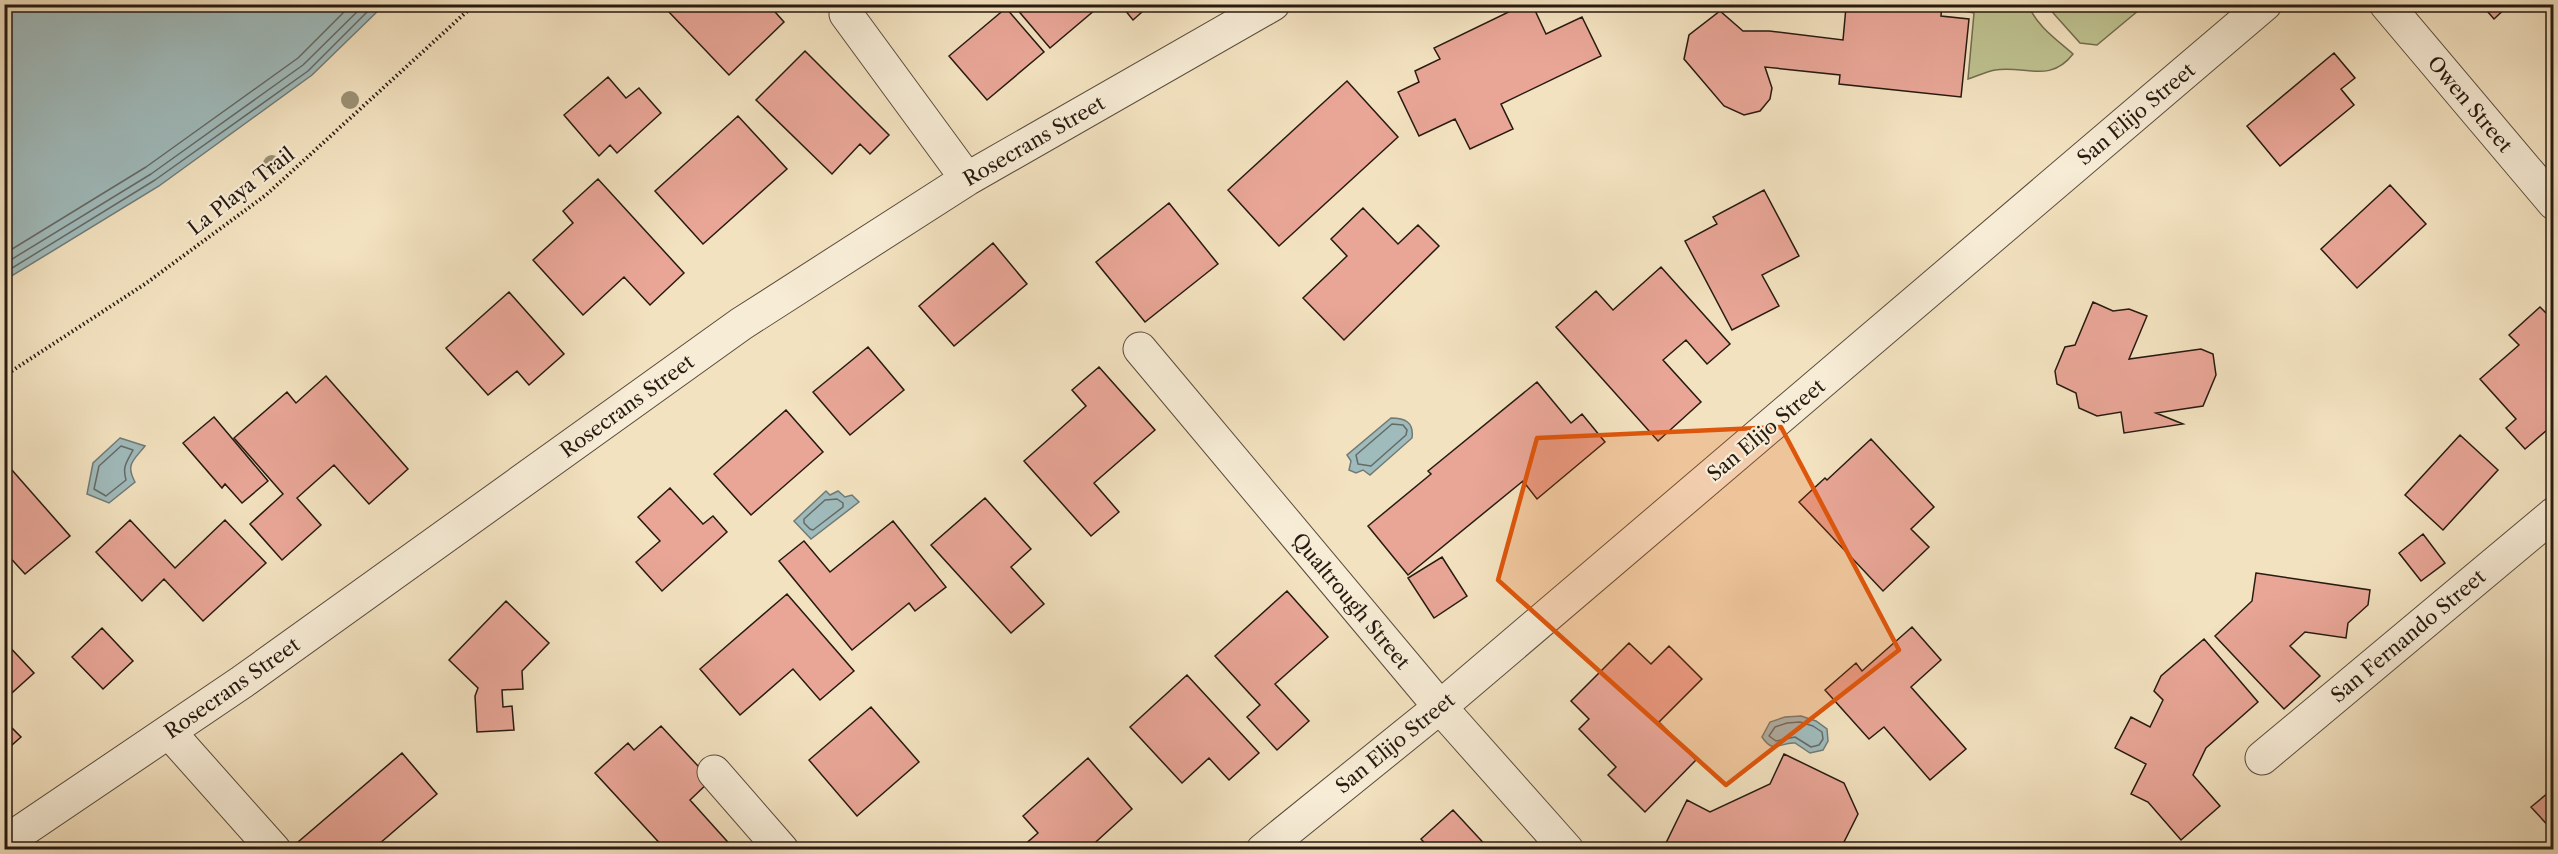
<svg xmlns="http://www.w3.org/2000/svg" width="2558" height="854" viewBox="0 0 2558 854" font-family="'Libre Caslon Text',serif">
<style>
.green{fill:#bec290;stroke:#726e50;stroke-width:1.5}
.water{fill:#a0bbbc;stroke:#707b77;stroke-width:1.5}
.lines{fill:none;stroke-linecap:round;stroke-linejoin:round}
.shore{stroke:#646a66;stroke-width:1.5}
.building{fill:#e9a697;stroke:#271a10;stroke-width:1.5}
.minor-casing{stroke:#5a4c3c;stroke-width:35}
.path{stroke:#271a10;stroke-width:4;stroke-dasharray:1.5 3;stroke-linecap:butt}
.minor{stroke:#f7ecd6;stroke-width:33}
.tree{fill:#9c9074}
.marked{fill:#de560c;fill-opacity:0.2;stroke:#de560c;stroke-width:4.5;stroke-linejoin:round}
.labels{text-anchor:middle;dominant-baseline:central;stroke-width:4.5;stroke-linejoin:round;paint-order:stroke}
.street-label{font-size:20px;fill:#271a10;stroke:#f7ecd6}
</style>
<rect width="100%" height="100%" fill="#f3e2c0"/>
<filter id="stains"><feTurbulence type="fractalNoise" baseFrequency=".00333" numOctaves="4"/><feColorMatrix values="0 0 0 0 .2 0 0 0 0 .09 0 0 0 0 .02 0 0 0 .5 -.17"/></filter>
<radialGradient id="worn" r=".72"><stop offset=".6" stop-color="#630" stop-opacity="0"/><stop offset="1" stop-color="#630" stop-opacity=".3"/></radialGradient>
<path class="green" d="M1942 5H2028C2037 26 2056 39 2073 54 2050 84 2025 65 1995 70 1986 72 1977 76 1968 79L1974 13 1942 7Z
M2046 5H2145L2097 45 2080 43Z"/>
<path class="water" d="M5 4H384V5L312 75 159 186 5 280Z
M1391 418C1405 418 1414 422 1412 438L1370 475 1363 470 1356 473 1349 470 1351 461 1347 455Z
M120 438 145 446C134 460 125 464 135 482L109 503 87 494 93 463Z
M826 491 830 495 838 491 845 497 852 495 859 502 811 539 794 521Z
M1801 716 1816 721 1827 729 1828 741 1823 750 1810 753 1795 743C1779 742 1774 755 1762 737L1770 722 1785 717Z"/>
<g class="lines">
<path class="shore" d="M4 254 146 167 298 58 352 4
M4 264 151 174 303 65 365 4
M4 273 155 180 308 71 375 4
M1392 424 1403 425 1407 430 1406 435 1371 466 1358 464 1356 455Z
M121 446 133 450C127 462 122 466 126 480L106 496 94 489 99 466Z
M837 499 843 503V507L813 530 810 529 804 523V519L825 500Z
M1800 722 1813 726 1822 732 1823 739 1819 745 1811 747 1795 737 1776 741 1769 736 1775 727 1787 723Z"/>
</g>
<path class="building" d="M677 4H768L784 22 729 75 669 12Z
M1020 4H1102L1050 48 1016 8Z
M1120 4H1151L1133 20Z
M1525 4H1532L1546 34 1582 17 1601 56 1501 104 1513 129 1470 149 1455 119 1419 136 1398 92 1419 82 1415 71 1440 59 1434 48Z
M1876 4H1942L1941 16 1969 19 1961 97 1839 84 1840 75 1765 67 1772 88 1770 99 1760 111 1744 115 1724 106 1684 59 1689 35 1720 11 1743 31H1769L1843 40 1846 7 1876 10Z
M2481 4H2510L2494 19Z
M1006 8 1044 52 987 100 949 56Z
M805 51 889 135 870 154 860 144 832 174 756 100Z
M2334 53 2355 78 2341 89 2354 105 2280 166 2247 126Z
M608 77 626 98 639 88 661 113 617 153 610 145 599 156 564 115Z
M1347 81 1398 137 1279 246 1228 190Z
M738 116 787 169 703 244 655 191Z
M598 179 684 273 650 305 624 277 583 315 533 260 573 223 563 211Z
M2390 185 2426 224 2357 288 2321 249Z
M1764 190 1799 256 1762 275 1779 306 1732 330 1685 241 1717 224 1713 217Z
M1169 203 1218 264 1145 322 1096 262Z
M1363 208 1398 244 1418 225 1439 246 1344 340 1303 298 1347 256 1331 239Z
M993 243 1027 284 954 346 919 306Z
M1661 267 1730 344 1707 364 1686 340 1663 360 1701 402 1658 441 1556 327 1596 291 1613 310Z
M509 292 564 354 529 385 517 371 488 395 446 348Z
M2093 302 2113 311 2129 309 2147 316 2129 359 2201 349 2213 354 2216 375 2203 406 2156 413 2183 424 2124 433 2121 412 2097 416 2079 408 2076 393 2057 384 2055 371 2065 347 2075 345Z
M2540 307 2554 321V401L2549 405 2554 410V424L2525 449 2506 428 2516 419 2480 379 2519 345 2509 335Z
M868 347 904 390 850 435 813 392Z
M1099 367 1155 430 1094 483 1119 512 1091 536 1024 461 1086 406 1072 390Z
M326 376 408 469 369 504 334 465 297 498 321 525 282 560 250 524 283 494 234 438 287 392 296 403Z
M1537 382 1571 423 1582 414 1605 442 1537 499 1523 481 1408 575 1368 526 1431 474 1428 471Z
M786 410 823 452 751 515 714 474Z
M214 417 268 481 242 503 225 484 222 488 183 443Z
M2460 435 2498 470 2443 530 2405 495Z
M1871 439 1934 507 1911 529 1929 547 1883 591 1799 502 1825 478 1827 480Z
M4 461 70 536 25 574 4 551Z
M670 488 703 524 713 516 727 532 662 591 636 562 660 541 638 517Z
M985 498 1031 549 1011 567 1044 604 1011 633 931 545Z
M130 520 175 568 225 520 266 563 203 621 164 579 142 601 96 552Z
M893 521 946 587 915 611 909 603 852 650 779 561 804 541 830 572Z
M2423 534 2445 563 2421 581 2399 553Z
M1442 557 1467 596 1434 618 1408 578Z
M2256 573 2370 590 2368 605 2348 623 2346 638 2305 632 2290 646 2320 676 2284 709 2215 636 2252 601Z
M1287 591 1328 637 1275 684 1309 721 1277 750 1247 717 1260 705 1215 656Z
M787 594 854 671 820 700 793 669 740 715 700 669Z
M506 601 549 643 522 671 523 689 502 690 503 707 512 706 514 730 477 732 475 696 478 688 449 660Z
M1912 627 1941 660 1911 687 1966 749 1930 780 1884 727 1869 739 1825 690 1856 663 1862 671Z
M102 628 133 661 103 689 72 657Z
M2204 639 2258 702 2206 748 2193 775 2220 806 2181 840 2148 802 2131 794 2146 764 2115 748 2131 717 2150 727 2163 700 2154 691 2161 676Z
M4 641 34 673 4 700Z
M1629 643 1651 664 1669 646 1702 679 1659 722 1696 760 1645 812 1608 775 1616 767 1579 729 1589 719 1571 701Z
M1187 675 1259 753 1229 780 1209 758 1182 783 1130 727Z
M871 707 919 762 857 816 809 760Z
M4 720 21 737 4 752Z
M661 726 711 780 690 800 735 850H666L595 773 628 743 634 750Z
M402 753 437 794 372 850H305L298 842Z
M1784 754 1844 783 1858 814 1840 850H1675L1665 845 1687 800 1710 812 1770 784Z
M1088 758 1132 809 1087 850H1024L1022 847 1038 833 1023 816Z
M2554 788V832L2531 807Z
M1453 810 1490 850H1431L1421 839Z"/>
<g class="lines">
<defs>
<path id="minor" d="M2386 4 2554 203
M846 14 967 179
M1140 349 1440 707 1567 850
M169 732 274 850
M2262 758 2554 514
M714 772 782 850
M4 843 242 682 741 324 967 179 1273 4
M1263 850 1440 707 2265 4"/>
</defs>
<use href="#minor" class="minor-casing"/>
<path class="path" d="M4 376 145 284 266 195 475 4"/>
<use href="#minor" class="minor"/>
</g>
<g class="tree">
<circle cx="350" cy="100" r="9"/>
<circle cx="272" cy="164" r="9"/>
</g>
<path class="marked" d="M1781 427 1899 650 1726 785 1498 580 1537 438Z"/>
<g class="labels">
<g class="street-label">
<text transform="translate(2470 104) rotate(50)">Owen Street</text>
<text transform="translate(2136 114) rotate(-40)">San Elijo Street</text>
<text transform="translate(1034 141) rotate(-30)">Rosecrans Street</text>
<text transform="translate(241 191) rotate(-38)">La Playa Trail</text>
<text transform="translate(627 406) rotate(-36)">Rosecrans Street</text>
<text transform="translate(1766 430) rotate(-40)">San Elijo Street</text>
<text transform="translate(1351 601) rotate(50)">Qualtrough Street</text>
<text transform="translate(2408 636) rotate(-40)">San Fernando Street</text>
<text transform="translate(232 688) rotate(-35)">Rosecrans Street</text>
<text transform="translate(1395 743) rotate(-39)">San Elijo Street</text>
</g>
</g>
<rect width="2558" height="854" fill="none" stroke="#f3e2c0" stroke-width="24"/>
<rect x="6" y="6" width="2546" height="842" fill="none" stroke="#271a10" stroke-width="3"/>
<rect x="12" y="12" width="2534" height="830" fill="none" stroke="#271a10" stroke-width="1.5"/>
<rect width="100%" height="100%" filter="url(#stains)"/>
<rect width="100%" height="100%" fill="url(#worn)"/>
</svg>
